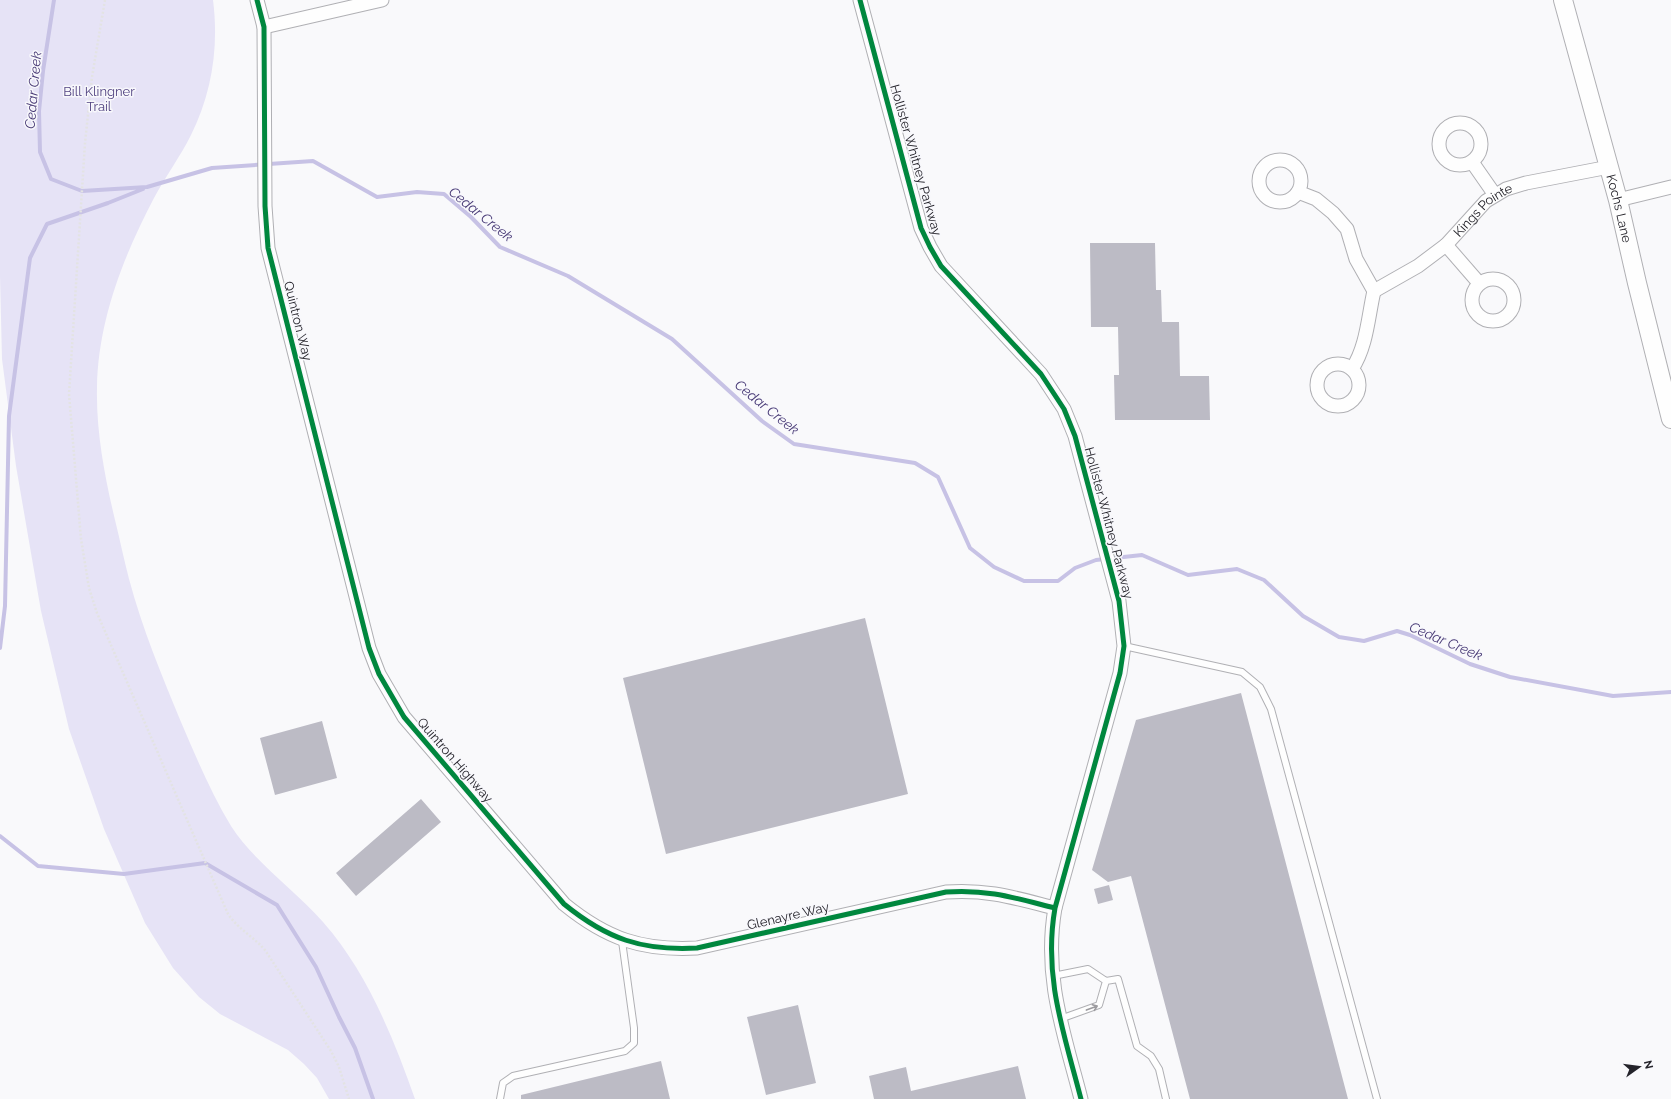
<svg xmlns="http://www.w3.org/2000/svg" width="1671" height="1099" viewBox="0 0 1671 1099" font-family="Raleway,sans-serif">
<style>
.green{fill:#e6e3f6}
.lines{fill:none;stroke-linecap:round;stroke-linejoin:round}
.stream{stroke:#c7c2e5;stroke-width:4}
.building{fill:#bcbbc5}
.lane-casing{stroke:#b0b0b4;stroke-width:8}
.street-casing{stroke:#b0b0b4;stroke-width:15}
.secondary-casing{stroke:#b0b0b4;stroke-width:20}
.path{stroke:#e3e3e3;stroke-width:2.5;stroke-dasharray:2 2;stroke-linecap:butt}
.lane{stroke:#fefefe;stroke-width:6}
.street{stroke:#fefefe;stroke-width:13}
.secondary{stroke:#fefefe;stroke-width:18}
.cycleway-casing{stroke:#f8f8fc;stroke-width:8}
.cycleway{stroke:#00873e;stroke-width:5}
.oneway{stroke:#9c9b9f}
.labels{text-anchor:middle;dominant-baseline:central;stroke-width:3;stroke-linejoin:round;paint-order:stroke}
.park-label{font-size:13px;fill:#514381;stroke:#f8f8fc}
.street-label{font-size:13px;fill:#24232a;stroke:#f8f8fc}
.water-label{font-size:14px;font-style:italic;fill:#473975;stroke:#f8f8fc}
</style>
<rect width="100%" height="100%" fill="#f9f9fb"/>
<path class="green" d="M0 0H213C219 47 212 93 191 135 180 157 165 177 154 198 123 257 98 321 97 388 96 432 105 478 115 520 120 540 124 560 129 579 142 628 162 676 181 722 196 757 211 793 231 826 255 863 294 889 323 922 367 972 393 1037 415 1099H329L317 1078 304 1064 288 1050 220 1014 199 997 173 968 145 923 104 829 69 729 41 611 16 466 2 359 0 276Z"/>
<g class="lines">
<path class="stream" d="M54 0 43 71 39 111 40 152 51 179 82 191 147 187 212 168 313 161 377 197 417 192 444 194 471 217 500 247 568 276 672 339 762 421 794 444 915 463 938 477 970 548 994 567 1024 581H1058L1075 568 1096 560 1142 555 1188 575 1237 569 1264 580 1303 616 1339 637 1364 641 1397 631 1410 635 1470 664 1510 677 1613 696 1671 692
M0 648 5 606 9 416 30 258 47 224 108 203 143 189
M0 836 38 866 124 874 205 863 277 905 316 967 339 1017 355 1048 373 1099"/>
</g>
<path class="building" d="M1090 243H1155L1156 290H1161L1162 322H1179L1180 376H1209L1210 420H1115L1114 375H1119L1118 327H1091Z
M865 618 908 794 666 854 623 678Z
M1241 693 1348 1099H1190L1131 876 1108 882 1092 870 1136 720Z
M322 721 337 778 275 795 260 738Z
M421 799 441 822 356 896 336 873Z
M1109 885 1113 900 1098 904 1094 889Z
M798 1005 816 1083 766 1095 747 1017Z
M661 1061 670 1099H521V1095Z
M1018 1066 1026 1099H874L869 1076 906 1067 911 1091Z"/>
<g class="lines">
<defs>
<path id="lane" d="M1124 646 1242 672 1260 687 1271 709 1377 1099
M1053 976 1088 969 1106 981 1118 979 1137 1046 1151 1056 1159 1069 1166 1099
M1060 1019 1099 1005 1106 981
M500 1099 503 1083 513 1076 625 1051 634 1043V1028L622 941"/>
<g id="street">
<path d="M257 0 264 27 265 206 268 248 369 648 379 674 404 717 564 904C607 939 642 951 697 948L946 892C988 889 1015 898 1055 908"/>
<path d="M860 0 921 228 930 247 941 266 1041 374 1064 409 1075 436 1119 601 1124 646 1120 673 1055 908C1043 977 1064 1033 1081 1099"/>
<path d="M264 27 382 0"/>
<circle cx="1460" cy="144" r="21"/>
<circle cx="1280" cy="181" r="21"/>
<path d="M1472 162 1495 195"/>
<path d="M1298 192 1316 199 1333 213 1347 229 1356 259 1374 291"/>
<path d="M1618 200 1671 187"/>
<path d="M1446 245 1479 283"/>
<circle cx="1493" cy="300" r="21"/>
<path id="s1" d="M1374 291 1418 266 1446 245 1486 201 1506 189 1526 183 1609 167"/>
<circle cx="1338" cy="385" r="21"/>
<path d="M1352 369C1367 346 1368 317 1374 291"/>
</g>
<g id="secondary">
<path id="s2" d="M1563 0 1618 200 1637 283 1671 419"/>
</g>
</defs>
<use href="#lane" class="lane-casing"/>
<use href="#street" class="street-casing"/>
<use href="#secondary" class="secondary-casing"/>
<path class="path" d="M105 0 92 77 85 143 69 394 81 539 89 588 97 613 228 914C238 929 254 937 265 950L331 1051 339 1067 349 1099"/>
<use href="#lane" class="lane"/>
<use href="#street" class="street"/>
<use href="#secondary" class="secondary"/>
<defs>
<path id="cycleway" d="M257 0 264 27 265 206 268 248 369 648 379 674 404 717 564 904C607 939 642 951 697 948L946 892C988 889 1015 898 1055 908
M860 0 921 228 930 247 941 266 1041 374 1064 409 1075 436 1119 601 1124 646 1120 673 1055 908C1043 977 1064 1033 1081 1099"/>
</defs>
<use href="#cycleway" class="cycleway-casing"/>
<use href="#cycleway" class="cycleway"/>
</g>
<defs><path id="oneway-shaft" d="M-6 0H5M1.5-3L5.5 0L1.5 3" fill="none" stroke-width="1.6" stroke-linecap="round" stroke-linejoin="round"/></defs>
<use class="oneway" href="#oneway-shaft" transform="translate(1092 1008) rotate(-20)"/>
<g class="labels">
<g class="park-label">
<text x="99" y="91">Bill Klingner<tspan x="99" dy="15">Trail</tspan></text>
</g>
<g class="street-label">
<text transform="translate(916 160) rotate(74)">Hollister Whitney Parkway</text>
<text stroke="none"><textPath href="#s2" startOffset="216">Kochs Lane</textPath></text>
<text stroke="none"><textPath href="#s1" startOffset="137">Kings Pointe</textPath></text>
<text transform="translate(298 321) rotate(76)">Quintron Way</text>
<text transform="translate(1109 523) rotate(75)">Hollister Whitney Parkway</text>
<text transform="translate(455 760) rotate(49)">Quintron Highway</text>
<text transform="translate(788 916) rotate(-13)">Glenayre Way</text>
</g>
<g class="water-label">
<text transform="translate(33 90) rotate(-85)">Cedar Creek</text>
<text transform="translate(481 214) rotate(39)">Cedar Creek</text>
<text transform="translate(767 407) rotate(39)">Cedar Creek</text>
<text transform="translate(1446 641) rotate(23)">Cedar Creek</text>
</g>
</g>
<g transform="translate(1639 1067) rotate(76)" stroke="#f8f8fc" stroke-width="3" paint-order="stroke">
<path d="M0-3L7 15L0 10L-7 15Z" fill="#24232a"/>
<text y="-6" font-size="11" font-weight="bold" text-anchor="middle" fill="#24232a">N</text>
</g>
</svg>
